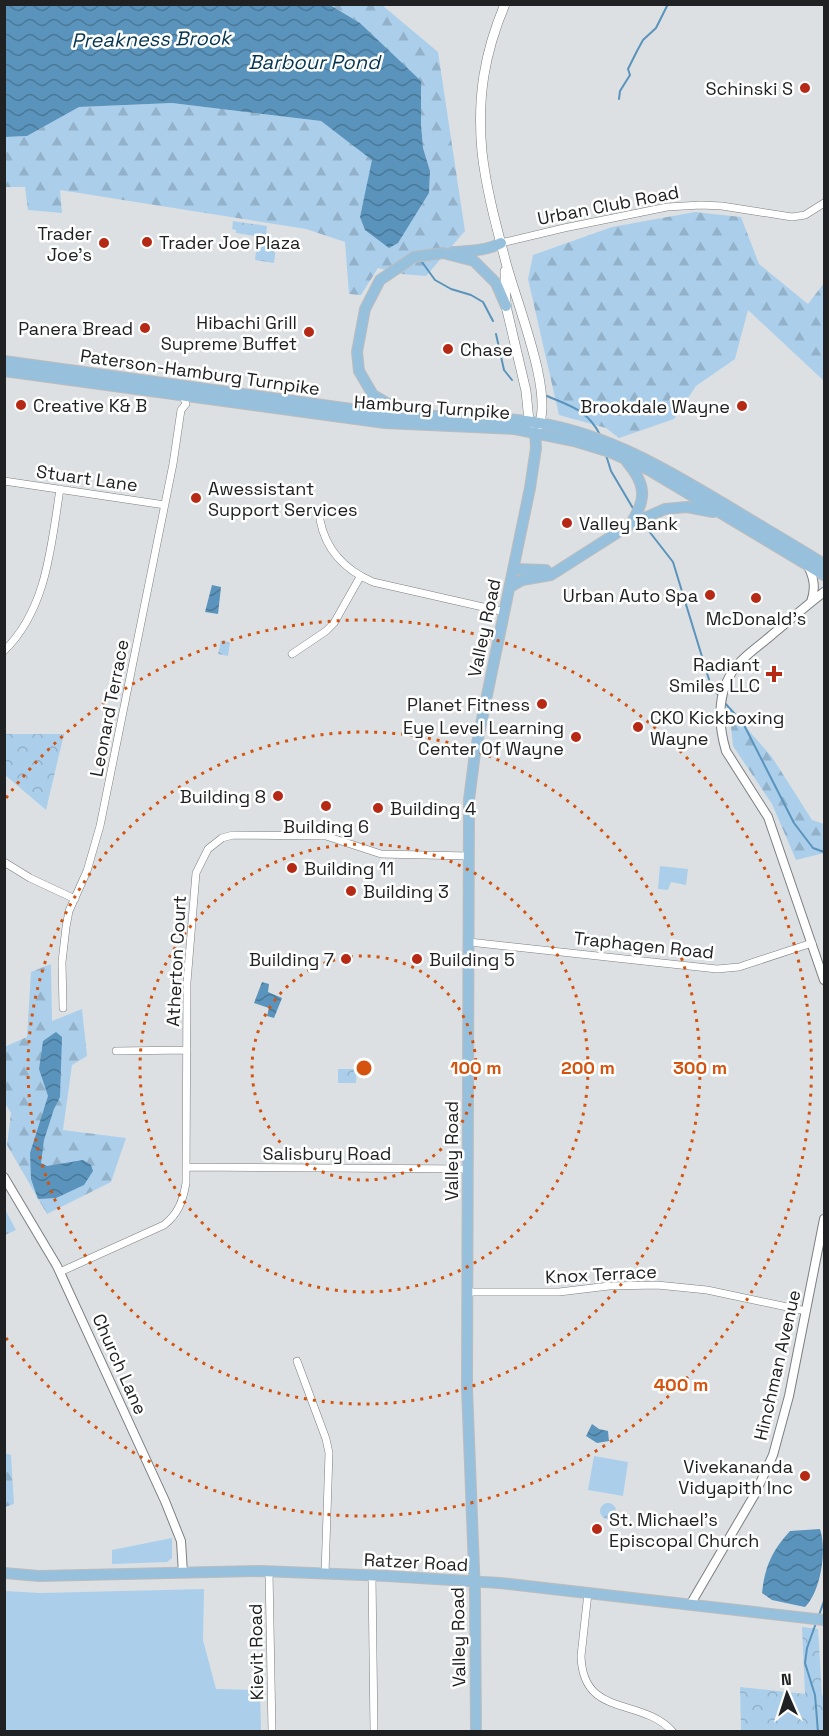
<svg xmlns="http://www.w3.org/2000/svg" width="829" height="1736" viewBox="0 0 829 1736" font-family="'Space Grotesk',sans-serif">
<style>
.green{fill:#abcfeb}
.forest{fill:url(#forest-firs)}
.park{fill:url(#park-crowns)}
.water{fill:url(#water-waves)}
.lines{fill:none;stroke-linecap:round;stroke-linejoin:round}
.stream{stroke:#5a93bb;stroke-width:2}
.minor-casing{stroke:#7b7e80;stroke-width:8}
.tertiary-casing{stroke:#7b7e80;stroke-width:10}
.secondary-casing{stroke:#7b7e80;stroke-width:10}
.primary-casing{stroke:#bcbcbd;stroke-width:12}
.minor{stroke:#fff;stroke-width:7}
.tertiary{stroke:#fff;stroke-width:8}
.secondary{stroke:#fff;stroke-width:9}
.primary{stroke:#97c0dd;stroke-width:10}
.ring{fill:none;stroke:#d4530e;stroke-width:3;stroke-dasharray:3 6}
.poi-dot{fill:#b62915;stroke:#fff;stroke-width:2}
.labels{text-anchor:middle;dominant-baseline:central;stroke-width:5;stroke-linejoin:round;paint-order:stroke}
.poi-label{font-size:18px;fill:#202122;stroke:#fff;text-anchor:end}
.street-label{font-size:18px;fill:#202122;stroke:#fff}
.water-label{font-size:20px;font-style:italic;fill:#053551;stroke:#fff}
.centre{fill:#d4530e;stroke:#fff;stroke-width:3}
.ring-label{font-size:18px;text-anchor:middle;font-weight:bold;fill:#d4530e;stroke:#fff;stroke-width:5;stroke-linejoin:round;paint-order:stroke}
</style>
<defs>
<pattern id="forest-firs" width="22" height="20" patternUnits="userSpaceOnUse" patternTransform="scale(1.5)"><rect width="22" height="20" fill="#abcfeb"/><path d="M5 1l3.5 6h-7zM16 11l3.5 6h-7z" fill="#93b1c9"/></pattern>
<pattern id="park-crowns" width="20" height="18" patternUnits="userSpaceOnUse" patternTransform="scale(1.5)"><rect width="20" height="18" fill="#abcfeb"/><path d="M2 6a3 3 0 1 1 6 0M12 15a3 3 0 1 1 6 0" fill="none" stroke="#93b1c9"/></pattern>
<pattern id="water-waves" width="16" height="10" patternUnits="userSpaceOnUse" patternTransform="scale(1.5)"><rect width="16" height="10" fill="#5a93bb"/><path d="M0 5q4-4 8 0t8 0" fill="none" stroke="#4a7898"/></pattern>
</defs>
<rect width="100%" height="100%" fill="#dde0e2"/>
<path class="green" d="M660 866 688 869 686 885 671 882 668 890 658 889Z
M594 1456 628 1462 623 1496 588 1490Z
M172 1538V1558L167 1562 112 1564V1550Z
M204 1589 203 1640 216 1689 260 1690 261 1731H5V1591L40 1593Z"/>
<path class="forest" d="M330 5H382L438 52 465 231 426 276 402 274 378 268 361 295 349 294 345 242 306 229 60 190 62 213 28 210 25 187H5V137L27 136 79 107 172 103 321 121 373 160 360 217 398 242 429 193 430 171 423 148 421 124V82L360 23Z
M695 212 741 217 759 264 808 304 824 283V381L748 310 735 359 696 386 674 419 619 438 606 428 559 415 528 279 533 255 612 227Z
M729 708 772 757 812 820 824 824V853L796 860 772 804 733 746Z
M51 964 52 1021 82 1009 87 1056 72 1065 63 1130 126 1138 111 1182 47 1214 7 1145 11 1113 5 1103 4 1047 27 1037 31 972Z
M5 1209 16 1230 5 1235H4Z
M5 1453 11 1455 14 1504 5 1507Z"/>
<path class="park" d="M233 221 267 226 266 238 236 233V230L232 229Z
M257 242 276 245 274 263 255 260Z
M223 640 230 643 228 656 218 654 221 641Z
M5 734H64L46 810 5 775Z
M338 1069H357L356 1083H338Z
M600 1511a8 8 0 1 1 16 0a8 8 0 1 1-16 0Z
M802 1627 818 1629 822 1695 824 1696V1731H741L740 1687 805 1694Z"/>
<path class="water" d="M5 4 330 5 360 23 421 81V124L423 148 430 171 429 193 398 243 389 248 365 230 360 217 372 160 321 121 172 103 79 107 27 136 5 137Z
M212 585 221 587 218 614 205 612Z
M262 982 269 984 268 992 282 998 274 1018 267 1016 269 1008 254 1003Z
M56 1032 62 1037 60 1097 54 1109 44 1140 41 1163 47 1166 83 1160 91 1165 93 1171 84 1185 56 1198 38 1199 31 1179 30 1153 48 1096 39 1069 43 1041Z
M592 1424 599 1429 608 1431 609 1441 597 1443 586 1436Z
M820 1529C827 1550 821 1591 805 1607L772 1600 762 1593C765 1566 772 1551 790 1531Z"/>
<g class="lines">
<path class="stream" d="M619 99 620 91 630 75 628 69 637 51 643 40 656 28 668 4
M422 262 435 280 451 289 471 295 483 302 493 321
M496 334 504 370 512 380
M547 396C570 406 588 410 600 435
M606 455 611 471 634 510
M645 526 673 562 711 686 720 697
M723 701 743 723 794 823 813 848 824 852
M819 1615 824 1601
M816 1623 807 1648 805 1663 815 1695 818 1732"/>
<defs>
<path id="minor" d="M501 243 564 228 667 207 701 205 722 206 792 217 805 215 824 203
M4 481 165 505
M320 520C326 551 345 570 373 582L505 612
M4 651C47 609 51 546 60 489
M292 654 326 631 334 623 360 577
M4 862 30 878 75 899
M469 942 717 969 739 967 812 943
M63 1008 62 962 66 927 69 911 87 871 100 826 173 464 181 410 186 404 183 396
M116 1051 187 1050
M186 1167 468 1169
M60 1272 164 1225C178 1214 183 1201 186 1183L187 982 196 873 208 849 222 838 233 835 326 836 381 854 469 856
M468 1292H559L609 1286 657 1285 707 1290 806 1311
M297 1361 326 1439 329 1453 325 1574
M269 1571 272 1732
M372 1576 374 1732
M588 1593 581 1656C583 1719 641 1696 673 1732"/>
<path id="tertiary" d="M808 566C814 578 816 588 811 602
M824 592C807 605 791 619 774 633 763 643 749 652 739 663 717 687 717 721 726 751L768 817 824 980
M4 1177 57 1266 165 1501 181 1541 183 1573
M690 1605 755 1494 773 1455 789 1396 824 1219"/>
<path id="secondary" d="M505 4C484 54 477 98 482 152 486 188 496 225 505 259 514 297 555 394 538 427
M505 271 506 306 526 391 529 421 531 425"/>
<path id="primary" d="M453 252C469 251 486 251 501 243
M4 361 388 414C438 418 489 414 539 423 609 435 666 469 726 505 759 525 792 544 824 564
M4 371 385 423 515 429 574 441 610 452 649 470 824 575
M404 413 373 395 359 371 357 352 365 309 380 280 414 257 443 253 474 261 496 283 506 306
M627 462C646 484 647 499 631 523
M513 569 546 570
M510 587 522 580 551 575 631 524 665 509 687 507 713 512
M4 1573 39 1576 261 1571 387 1576 500 1583 824 1620
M476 1732 475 1594 467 1388 469 800 475 753 530 488 536 448 535 432"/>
</defs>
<use href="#minor" class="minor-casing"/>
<use href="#tertiary" class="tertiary-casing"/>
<use href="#secondary" class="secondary-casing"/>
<use href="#primary" class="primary-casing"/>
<use href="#minor" class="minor"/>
<use href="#tertiary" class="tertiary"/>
<use href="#secondary" class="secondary"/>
<use href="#primary" class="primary"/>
</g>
<g class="ring">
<circle cx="364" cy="1068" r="112"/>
<circle cx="364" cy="1068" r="224"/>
<circle cx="364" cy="1068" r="336"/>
<path d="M6 798A448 448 0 1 1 6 1338"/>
</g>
<g class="poi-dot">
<circle cx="805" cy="88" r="6"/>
<circle cx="147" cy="242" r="6"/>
<circle cx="104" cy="243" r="6"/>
<circle cx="145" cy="328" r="6"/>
<circle cx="309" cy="332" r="6"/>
<circle cx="448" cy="349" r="6"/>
<circle cx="21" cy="405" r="6"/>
<circle cx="742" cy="406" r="6"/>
<circle cx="196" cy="498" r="6"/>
<circle cx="567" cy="523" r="6"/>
<circle cx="710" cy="595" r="6"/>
<circle cx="756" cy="598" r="6"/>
<path d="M771 665h6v6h6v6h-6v6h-6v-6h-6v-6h6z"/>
<circle cx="542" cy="704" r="6"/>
<circle cx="638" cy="727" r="6"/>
<circle cx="576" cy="737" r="6"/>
<circle cx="278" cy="796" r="6"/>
<circle cx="326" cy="806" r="6"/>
<circle cx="378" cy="808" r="6"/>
<circle cx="292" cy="868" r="6"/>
<circle cx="351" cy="891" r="6"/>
<circle cx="346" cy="959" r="6"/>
<circle cx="417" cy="959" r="6"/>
<circle cx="805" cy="1476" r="6"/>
<circle cx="597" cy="1529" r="6"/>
</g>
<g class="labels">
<g class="poi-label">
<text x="793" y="88">Schinski S</text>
<text x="92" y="233">Trader<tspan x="92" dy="21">Joe's</tspan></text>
<text x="159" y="242" text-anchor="start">Trader Joe Plaza</text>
<text x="297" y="322">Hibachi Grill<tspan x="297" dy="21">Supreme Buffet</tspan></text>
<text x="133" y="328">Panera Bread</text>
<text x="460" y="349" text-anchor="start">Chase</text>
<text x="33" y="405" text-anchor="start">Creative K&amp; B</text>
<text x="730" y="406">Brookdale Wayne</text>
<text x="208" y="488" text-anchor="start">Awessistant<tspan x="208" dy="21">Support Services</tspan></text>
<text x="579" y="523" text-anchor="start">Valley Bank</text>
<text x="698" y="595">Urban Auto Spa</text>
<text x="756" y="618" text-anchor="middle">McDonald's</text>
<text x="760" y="664">Radiant<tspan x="760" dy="21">Smiles LLC</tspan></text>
<text x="530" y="704">Planet Fitness</text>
<text x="650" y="717" text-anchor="start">CKO Kickboxing<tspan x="650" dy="21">Wayne</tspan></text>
<text x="564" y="727">Eye Level Learning<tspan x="564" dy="21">Center Of Wayne</tspan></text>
<text x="266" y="796">Building 8</text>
<text x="390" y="808" text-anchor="start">Building 4</text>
<text x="326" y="826" text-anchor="middle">Building 6</text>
<text x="304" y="868" text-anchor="start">Building 11</text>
<text x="363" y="891" text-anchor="start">Building 3</text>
<text x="334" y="959">Building 7</text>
<text x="429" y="959" text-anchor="start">Building 5</text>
<text x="793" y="1466">Vivekananda<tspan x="793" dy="21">Vidyapith Inc</tspan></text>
<text x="609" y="1519" text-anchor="start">St. Michael's<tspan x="609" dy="21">Episcopal Church</tspan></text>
</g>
<g class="street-label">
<text transform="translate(608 205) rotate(-11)">Urban Club Road</text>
<text transform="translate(200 372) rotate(8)">Paterson-Hamburg Turnpike</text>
<text transform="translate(432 407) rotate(4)">Hamburg Turnpike</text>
<text transform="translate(87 478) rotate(8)">Stuart Lane</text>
<text transform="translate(484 628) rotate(-78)">Valley Road</text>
<text transform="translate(109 708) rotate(-79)">Leonard Terrace</text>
<text transform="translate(644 945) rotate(6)">Traphagen Road</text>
<text transform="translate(176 961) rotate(-87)">Atherton Court</text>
<text transform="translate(451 1151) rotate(-90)">Valley Road</text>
<text x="327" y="1153">Salisbury Road</text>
<text transform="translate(601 1274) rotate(-3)">Knox Terrace</text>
<text transform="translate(120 1364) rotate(66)">Church Lane</text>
<text transform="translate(777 1365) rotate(-77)">Hinchman Avenue</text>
<text transform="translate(416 1562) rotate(3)">Ratzer Road</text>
<text transform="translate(458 1637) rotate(-91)">Valley Road</text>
<text transform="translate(256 1652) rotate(-91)">Kievit Road</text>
</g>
<g class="water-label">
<text transform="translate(151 39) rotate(-1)">Preakness Brook</text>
<text x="314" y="62">Barbour Pond</text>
</g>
</g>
<circle cx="364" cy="1068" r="9" class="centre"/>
<g class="ring-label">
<text x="476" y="1074">100 m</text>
<text x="588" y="1074">200 m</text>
<text x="700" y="1074">300 m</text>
<text x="681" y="1391">400 m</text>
</g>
<rect width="829" height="1736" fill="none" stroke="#202122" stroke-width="12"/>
<g transform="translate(787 1694) rotate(357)" stroke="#ffffff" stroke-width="4.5" paint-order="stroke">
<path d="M0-4.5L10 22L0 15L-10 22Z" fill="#202122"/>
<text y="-9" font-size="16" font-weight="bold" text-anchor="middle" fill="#202122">N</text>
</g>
</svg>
